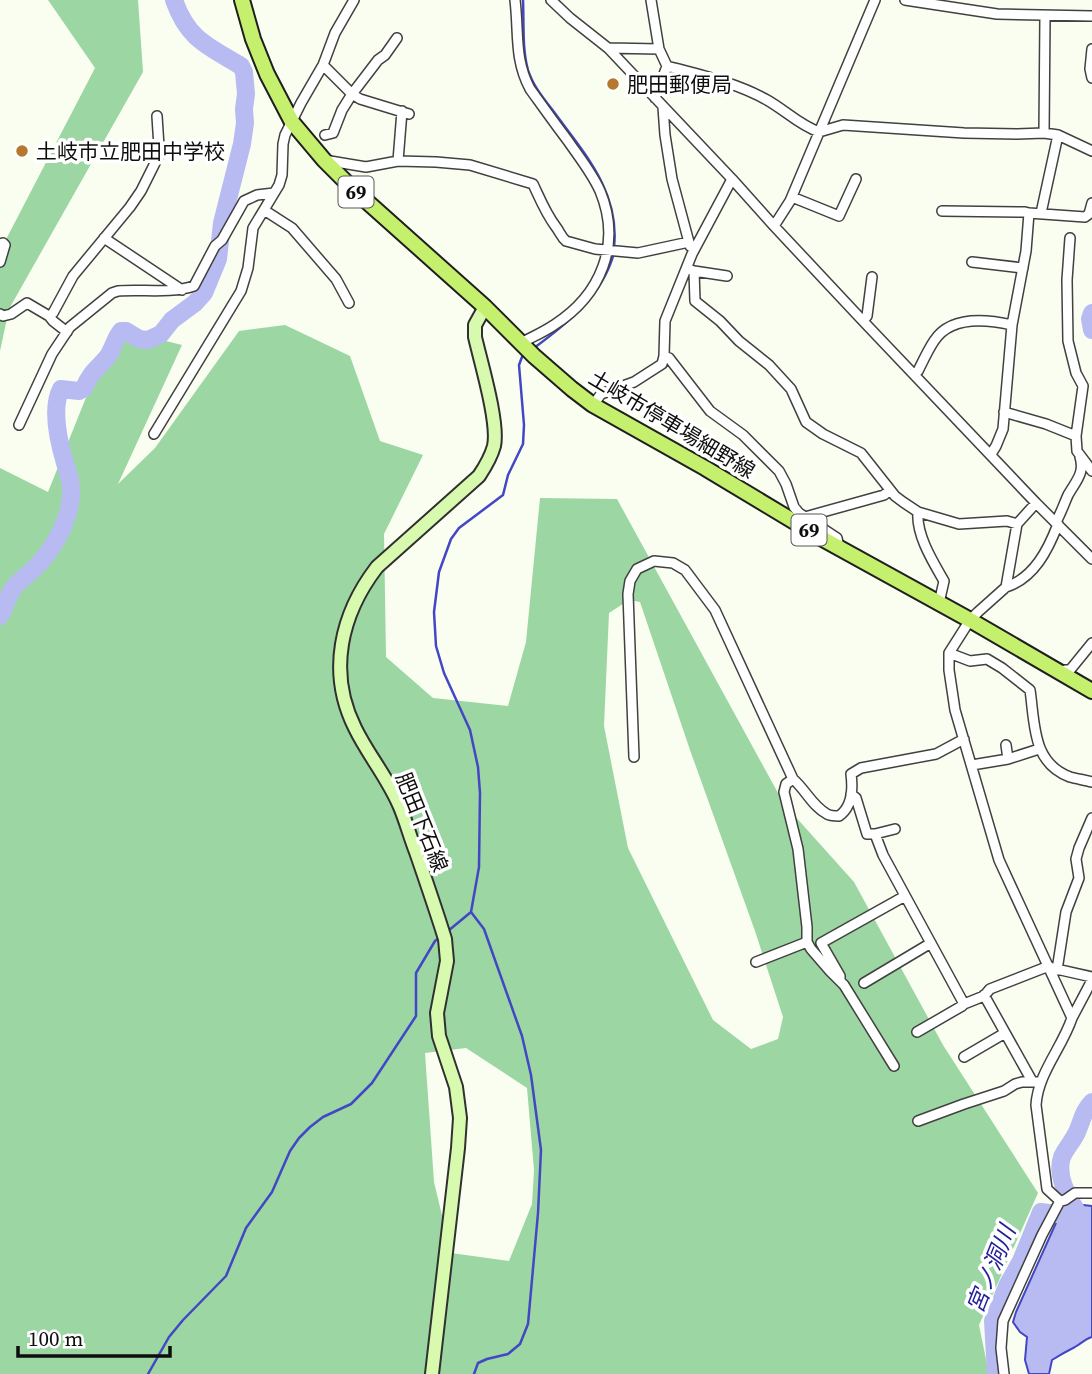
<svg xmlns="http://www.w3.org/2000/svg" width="1092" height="1374" viewBox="0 0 1092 1374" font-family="'Source Serif 4','Noto Sans JP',serif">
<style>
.forest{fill:#9cd6a3;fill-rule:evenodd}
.water{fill:#b8bbf2;stroke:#4346c5;stroke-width:2}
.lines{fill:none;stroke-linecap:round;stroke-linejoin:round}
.stream{stroke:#4346c5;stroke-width:2.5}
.river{stroke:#b8bbf2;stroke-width:18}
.street-casing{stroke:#414141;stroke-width:12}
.secondary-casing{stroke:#303030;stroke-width:16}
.primary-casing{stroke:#1f1f1f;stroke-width:18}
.street{stroke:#fff;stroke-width:9}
.secondary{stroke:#d7faaf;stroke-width:12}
.primary{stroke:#c4f06e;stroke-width:14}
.poi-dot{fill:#b6772e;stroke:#fff;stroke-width:2.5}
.labels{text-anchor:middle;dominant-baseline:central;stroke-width:7;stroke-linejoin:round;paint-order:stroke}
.shield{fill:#fff;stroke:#565656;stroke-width:2}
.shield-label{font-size:19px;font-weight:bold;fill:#0e0e0e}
.poi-label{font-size:21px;fill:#0e0e0e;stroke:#fff;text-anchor:start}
.street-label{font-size:21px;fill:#0e0e0e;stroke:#fff}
.water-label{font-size:23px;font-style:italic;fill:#211f99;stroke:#fff}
</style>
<rect width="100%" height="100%" fill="#f9fef0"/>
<path class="forest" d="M48 0H138L143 72 9 309 0 351V251L95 68Z
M285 325 350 356 380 441 423 455 384 534 386 657 433 698 508 706 526 642 540 498 617 499 784 804 854 882 943 1045 1038 1193 979 1325 989 1374H0V468L48 492 114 328 182 345 118 484 155 448 239 331ZM629 600 640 602 690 750 755 931 783 1017 778 1039 751 1049 713 1020 628 848 604 726 609 613ZM466 1048 527 1088 534 1170 532 1204 509 1261 451 1253 434 1182 425 1053Z"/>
<path class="water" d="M1083 1205 1092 1206V1337C1085 1339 1082 1343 1075 1347 1067 1351 1060 1355 1052 1360L1049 1374H1029L1025 1360 1027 1337 1020 1332 1013 1322 1016 1312 1060 1214Z"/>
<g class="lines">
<path class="stream" d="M523 0C524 23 522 49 528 70 533 86 544 99 554 112 584 153 620 192 614 247
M534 348C568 323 602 296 614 253
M471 912 484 929 522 1036 531 1075 541 1150 538 1213 528 1324 520 1344 508 1354 487 1359 478 1363 474 1374
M448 931 471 912 479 867 480 793 478 767 470 730 444 673 436 646 434 612 439 572 451 539 459 528 503 495 508 475 523 444 524 425 519 365 522 357 526 354
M148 1374 169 1337 183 1320 226 1276 246 1228 272 1192 290 1151 299 1138 310 1127 323 1117 351 1104 372 1083 416 1016V973L435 941 440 937"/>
<path class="river" d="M1092 313 1090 319 1092 330
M0 616C5 607 8 595 14 587 19 581 28 575 34 569 53 550 70 521 71 494 72 481 68 474 65 463 59 443 51 408 61 389L79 391 84 388C91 371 97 370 108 356 113 349 115 338 121 331H126L139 339 148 340 161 334 172 320 195 303 204 293 218 259 222 223 242 144 245 123 244 109 246 94 244 72 241 66C208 46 188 40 174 0
M996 1374 993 1321 1007 1286 1021 1261 1041 1212 1064 1215 1076 1210C1067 1195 1056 1175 1062 1157 1066 1148 1073 1141 1077 1132 1082 1121 1083 1111 1092 1102"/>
<defs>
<path id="street" d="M515 0C519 33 514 59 530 89 543 107 555 124 568 141 579 157 592 173 600 191 622 244 601 295 554 325 544 332 532 337 521 343
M551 0 570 18 608 48 732 179 774 226 863 321 1036 503 1092 559
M651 0 659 49 667 66 655 98
M905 0 997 14 1092 16
M608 48 659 49
M1092 49 1090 69 1092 78
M323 65 352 94 360 99 409 114
M667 66C701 75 737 83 767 100 785 110 799 125 819 132L843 125 964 133 1017 134 1044 133 1058 135 1092 151
M663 107 665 135 672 179 690 246
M1044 133 1045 16
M325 135 333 133 342 110 352 94 378 60 385 55 397 38
M326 161H330L366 167 398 161 436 162 470 165 533 184C540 199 546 214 556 227 560 232 561 237 566 241L595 249 638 253 689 242
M398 161 402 111
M792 197 839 216 856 179
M264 210 292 228 336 279 349 303
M942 211 1025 212 1029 213
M1041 213 1058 135
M774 226 790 201 875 0
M104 238 182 290
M1070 238 1067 280 1068 341 1076 373 1083 386 1076 436
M0 244 3 243 5 245 0 262
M972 262 1023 268
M691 270 694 271 727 276
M694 271 695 301 720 321 739 341 769 365 791 389 806 422 823 434 861 453 895 496 903 502 918 512 959 524 1007 521 1017 524
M0 314 3 316 11 314 27 303 49 316 53 313 73 276 130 207 141 191 158 157 159 147 157 116
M49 316 53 321 67 332
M863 321 867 316 872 277
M664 356 669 358 710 411 743 435 779 471 786 484 794 507 799 513 837 538 839 548
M914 374 918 371C923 361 928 350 934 341 950 316 986 319 1012 325
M593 405 601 394 634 382 662 364 664 356 665 321 692 254 732 179
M1004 412 1046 424 1076 436 1077 451 1092 471
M19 425 52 354 70 327 112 293 118 291C143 289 169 294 194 286L215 246 222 240 244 201 257 195 274 193
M154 434 241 291 248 268 253 228 279 185 282 175 283 144 285 135 301 103 323 65 335 33 354 0
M991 454 996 446 1003 429 1012 325 1026 251 1029 213 1085 217 1089 214 1092 203
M918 512C916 535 933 562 944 581L939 603
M805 517 884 495 890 490
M1056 522C1061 513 1064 504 1068 495 1076 481 1085 473 1080 457
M1006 587C1034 578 1048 550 1058 524
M949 653 970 661 987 659 1002 668 1030 690C1035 724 1032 763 1070 777 1077 779 1085 780 1092 782
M1061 673 1065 670H1070L1092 643
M634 757 628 594 630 581 637 569 654 561 673 563 685 570 715 610 793 779C805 789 813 807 827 814 830 816 836 816 839 816 852 807 853 789 851 774L861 768 936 754 964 739
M1008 759 1039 749
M972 765 1008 759 1006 745
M851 794 856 798 867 834H875L895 829
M875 834 883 855 964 1004 984 996 990 989 1049 966
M807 942 811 949 830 971 844 985 894 1066
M756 962 807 942V927L798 849 784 792 786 784 793 779
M1052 968 1092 977
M1057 970 1066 912 1079 878 1076 859 1079 848 1092 818
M840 979V976L821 943 905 896
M864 983 931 943
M984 995 1032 1081
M1072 1018 1092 980
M917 1032 962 1006 964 1004
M964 1057 1005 1033
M918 1121 964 1104 1004 1091 1015 1084 1022 1082H1040
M1060 1201 1065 1200 1075 1193H1092
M1004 1374 1001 1348 1003 1321 1042 1235 1060 1201 1047 1189 1036 1105C1038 1073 1062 1048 1072 1018L999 860 955 710 949 670V653L970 620 978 612 1006 587 1017 524 1036 503"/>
<path id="secondary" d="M432 1374 458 1148 460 1118 456 1087 439 1036 437 1013 447 961 445 939C436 910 426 881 416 852 410 837 406 821 400 807 388 778 368 755 355 728 327 672 341 614 377 567L479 476C485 467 491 457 494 446 499 423 481 363 475 337V325L485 307"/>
<path id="primary" d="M242 0 253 39 267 74 292 122 324 160 354 190 485 307 534 356 572 389 593 405 705 468 823 539 970 620 1092 691"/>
</defs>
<use href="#street" class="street-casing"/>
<use href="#secondary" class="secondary-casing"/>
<use href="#primary" class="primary-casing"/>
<use href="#street" class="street"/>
<use href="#secondary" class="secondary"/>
<use href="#primary" class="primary"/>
</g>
<g class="poi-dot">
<circle cx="613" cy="84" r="7"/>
<circle cx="22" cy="151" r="7"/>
</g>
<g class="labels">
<g class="shield">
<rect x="338.5" y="176.5" width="35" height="31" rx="5"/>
<rect x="791.5" y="514.5" width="35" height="31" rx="5"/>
</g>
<g class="shield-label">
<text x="356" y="192">69</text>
<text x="809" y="530">69</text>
</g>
<g class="poi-label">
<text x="627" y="84">肥田郵便局</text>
<text x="36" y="151">土岐市立肥田中学校</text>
</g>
<g class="street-label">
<text transform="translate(672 424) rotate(31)">土岐市停車場細野線</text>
<text transform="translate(422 822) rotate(68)">肥田下石線</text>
</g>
<g class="water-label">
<text transform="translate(991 1269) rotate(-68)">宮ノ洞川</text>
</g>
</g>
<path d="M18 1346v10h152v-10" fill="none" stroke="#0e0e0e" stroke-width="3.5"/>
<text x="28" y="1346" font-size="21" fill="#0e0e0e" stroke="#ffffff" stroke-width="5" paint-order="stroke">100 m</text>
</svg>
